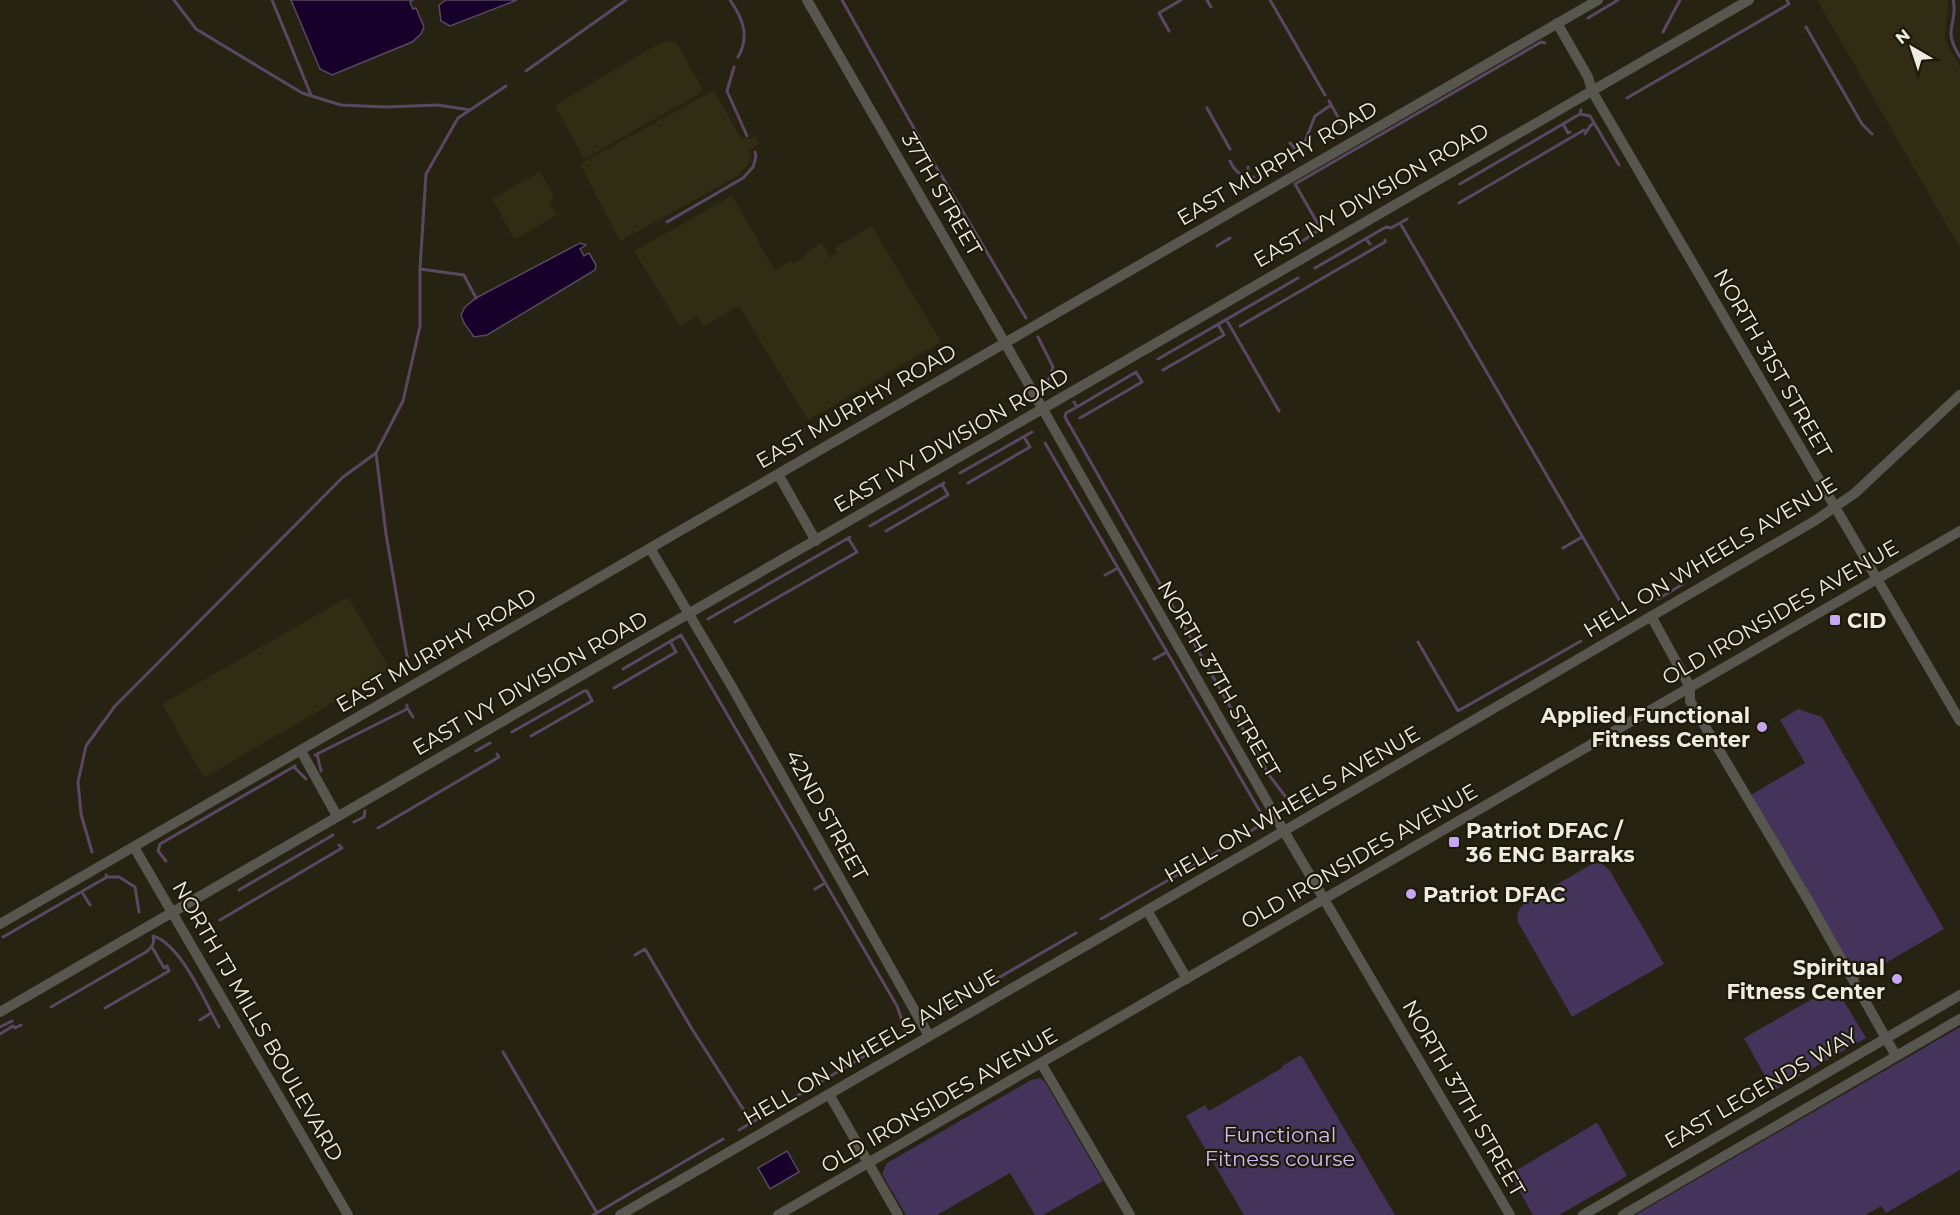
<svg xmlns="http://www.w3.org/2000/svg" width="1960" height="1215" viewBox="0 0 1960 1215" font-family="Montserrat,sans-serif">
<style>
.built{fill:#312c14}
.green{fill:#44335a}
.water{fill:#17012b;stroke:#584862;stroke-width:1.5}
.lines{fill:none;stroke-linecap:round;stroke-linejoin:round}
.stream{stroke:#584862;stroke-width:3}
.minor{stroke:#58574f;stroke-width:10}
.poi-dot{fill:#c5a6f0;stroke:#1d1a0a;stroke-width:2}
.labels{text-anchor:middle;dominant-baseline:central;stroke-width:4.5;stroke-linejoin:round;paint-order:stroke}
.street-label{font-size:21px;fill:#eeece1;stroke:#1d1a0a}
.poi-label{font-size:21px;font-weight:bold;fill:#eeece1;stroke:#1d1a0a;text-anchor:start}
.park-label{font-size:21px;fill:#d3baf8;stroke:#1d1a0a}
</style>
<rect width="100%" height="100%" fill="#272313"/>
<path class="built" d="M1817 0H1948L1945 40 1960 67V248Z
M662 42H676L702 88 701 93 586 158 583 157 556 107 558 103Z
M714 90 740 137 750 139 756 136 760 144 748 151 752 157 748 164 738 176 620 241 580 164Z
M540 172 555 198 549 202 557 215 515 240 492 199Z
M732 196 775 270 790 261 793 264 803 258 808 251 822 243 830 257 837 253 834 248 872 226 941 342 808 420 739 306 703 327 697 316 680 326 634 251Z
M348 597 390 669 204 778 162 704Z"/>
<path class="green" d="M1798 709 1822 717 1944 929 1858 979 1751 795 1805 763 1780 720Z
M1599 863 1604 865 1610 871 1664 964 1572 1017 1518 922C1516 914 1519 908 1525 903L1592 864Z
M1835 986 1866 1038 1773 1091 1744 1038Z
M1960 1027V1170L1886 1213 1881 1206 1866 1215H1635Z
M1301 1055 1395 1215H1244L1186 1116 1205 1105 1209 1111 1282 1068V1066Z
M1040 1078 1045 1082 1103 1181 1043 1215H1035L1010 1173 937 1215H906L882 1174 887 1163 1031 1080Z
M1596 1123 1598 1124 1627 1176 1559 1215H1533L1510 1174Z"/>
<path class="water" d="M291 0H413L410 2 413 9 416 8 424 27 421 34 412 42 332 75 320 69Z
M446 0H517L450 26 441 21 439 5Z
M580 243 586 245 580 249 584 256 589 253 596 265 595 270 487 335 474 337 464 323 461 315 465 307 476 298Z
M787 1151 799 1172 770 1189 758 1168Z"/>
<g class="lines">
<path class="stream" d="M174 0 196 29 302 93 341 105 385 107 438 105 470 110
M272 0 311 95
M730 0C743 19 750 36 738 57
M842 0 925 148 1026 318
M1207 0 1211 7
M1270 0 1325 95
M1953 0C1957 12 1951 22 1951 34 1951 43 1956 50 1960 57
M1588 18 1618 0
M1806 27 1862 124 1872 134
M1169 31 1159 13 1181 0
M1663 32 1680 0
M734 67 727 91 747 136
M526 71 626 0
M1627 98 1789 4 1787 0
M1329 101 1342 124
M1207 108 1230 149
M1580 114 1590 116 1619 165
M1563 124 1568 133 1570 132
M1585 134 1590 126 1594 123
M1290 143 1297 151
M1296 152 1304 144 1315 116 1331 105
M1230 161C1234 171 1240 174 1249 179L1254 177
M1248 167 1249 179
M1460 184 1580 114 1581 110
M1459 203 1584 130
M1407 219 1400 223 1628 615
M667 222 743 178 753 167 756 157 755 152
M1366 239 1370 244
M1301 242 1317 231 1318 224 1295 184 1541 42 1545 43
M1217 246 1230 238
M1315 268 1386 227 1391 228 1400 223
M420 269 464 275 476 298
M1226 319 1279 411
M1240 326 1385 242V240
M1038 337 1053 367 1046 387
M1158 359 1298 278
M1163 370 1224 335 1218 324
M1074 402 1077 407 1136 372 1142 382 1080 418
M1077 407 1066 413 1065 417 1269 775 1291 804 1311 798
M1045 443 1265 820V822L1243 836
M960 473 1032 432
M968 483 1030 447 1024 437
M870 526 944 483
M886 531 948 495 942 484
M1563 548 1582 537
M1105 575 1118 568
M1658 599 1683 584
M1626 616 1636 611
M708 619 850 537
M735 622 857 552 848 538
M1418 642 1458 711 1581 641
M1154 659 1167 652
M409 668 386 534 376 453 403 401 420 326V269L426 174 458 118 506 86
M623 669 681 635 897 1006 906 1032
M614 688 676 652 670 641
M408 709 413 717
M512 732 584 691H587L592 701 531 736
M476 751 490 743
M317 754 321 771
M315 755 407 709V705
M294 767 306 779
M354 822 364 817 365 811
M378 828 499 757 497 754
M92 852 81 814 78 782 86 746 115 706 343 477 376 453
M166 861 158 851 160 844 295 766
M106 875 107 877H119L135 887 139 912
M815 889 825 883
M239 890 333 835
M82 892 90 905
M1101 919 1227 846
M220 920 342 848 339 845
M3 937 107 877
M635 955 645 949 692 1029 752 1123
M51 1007 146 952C152 947 155 944 153 936 181 944 205 1002 219 1027
M105 1008 169 971 167 966 164 968 152 947
M936 1014 1076 933
M200 1020 211 1013
M0 1027 12 1021
M0 1034 13 1026 15 1028 21 1025
M503 1052 597 1213
M739 1130 873 1051
M593 1215 723 1139"/>
<path class="minor" d="M807 0 1005 343 1281 826 1510 1215
M1557 23 1588 77 1592 91 1960 721
M778 474 816 541
M650 548 732 687 929 1036
M1651 616 1690 687V701L1808 900 1896 1056
M301 751 337 816
M134 847 348 1215
M1147 910 1187 979
M0 924 1598 0
M0 1012 1749 0
M1041 1063 1130 1215
M829 1094 898 1215
M620 1215 1284 831 1816 520 1855 493 1960 395
M778 1215 1960 531
M1583 1215 1960 995
M1623 1215 1960 1019"/>
</g>
<g class="poi-dot">
<rect x="1829" y="614" width="12" height="12" rx="3"/>
<circle cx="1762" cy="727" r="6"/>
<rect x="1448" y="836" width="12" height="12" rx="3"/>
<circle cx="1411" cy="894" r="6"/>
<circle cx="1897" cy="979" r="6"/>
</g>
<g class="labels">
<g class="street-label">
<text transform="translate(1277 163) rotate(-30)">EAST MURPHY ROAD</text>
<text transform="translate(942 194) rotate(60)">37TH STREET</text>
<text transform="translate(1371 195) rotate(-30)">EAST IVY DIVISION ROAD</text>
<text transform="translate(1773 363) rotate(60)">NORTH 31ST STREET</text>
<text transform="translate(856 406) rotate(-30)">EAST MURPHY ROAD</text>
<text transform="translate(951 440) rotate(-30)">EAST IVY DIVISION ROAD</text>
<text transform="translate(1710 557) rotate(-31)">HELL ON WHEELS AVENUE</text>
<text transform="translate(1780 612) rotate(-30)">OLD IRONSIDES AVENUE</text>
<text transform="translate(436 650) rotate(-30)">EAST MURPHY ROAD</text>
<text transform="translate(1219 679) rotate(60)">NORTH 37TH STREET</text>
<text transform="translate(530 683) rotate(-30)">EAST IVY DIVISION ROAD</text>
<text transform="translate(1292 804) rotate(-30)">HELL ON WHEELS AVENUE</text>
<text transform="translate(827 815) rotate(61)">42ND STREET</text>
<text transform="translate(1359 856) rotate(-30)">OLD IRONSIDES AVENUE</text>
<text transform="translate(258 1021) rotate(60)">NORTH TJ MILLS BOULEVARD</text>
<text transform="translate(871 1047) rotate(-30)">HELL ON WHEELS AVENUE</text>
<text transform="translate(1761 1088) rotate(-30)">EAST LEGENDS WAY</text>
<text transform="translate(1464 1098) rotate(60)">NORTH 37TH STREET</text>
<text transform="translate(939 1100) rotate(-30)">OLD IRONSIDES AVENUE</text>
</g>
<g class="poi-label">
<text x="1847" y="620">CID</text>
<text x="1750" y="715" text-anchor="end">Applied Functional<tspan x="1750" dy="24">Fitness Center</tspan></text>
<text x="1466" y="830">Patriot DFAC /<tspan x="1466" dy="24">36 ENG Barraks</tspan></text>
<text x="1423" y="894">Patriot DFAC</text>
<text x="1885" y="967" text-anchor="end">Spiritual<tspan x="1885" dy="24">Fitness Center</tspan></text>
</g>
<g class="park-label">
<text x="1280" y="1134">Functional<tspan x="1280" dy="24">Fitness course</tspan></text>
</g>
</g>
<g transform="translate(1912 48) rotate(321)" stroke="#1d1a0a" stroke-width="4.5" paint-order="stroke">
<path d="M0-4.5L10 22L0 15L-10 22Z" fill="#eeece1"/>
<text y="-9" font-size="16" font-weight="bold" text-anchor="middle" fill="#eeece1">N</text>
</g>
</svg>
